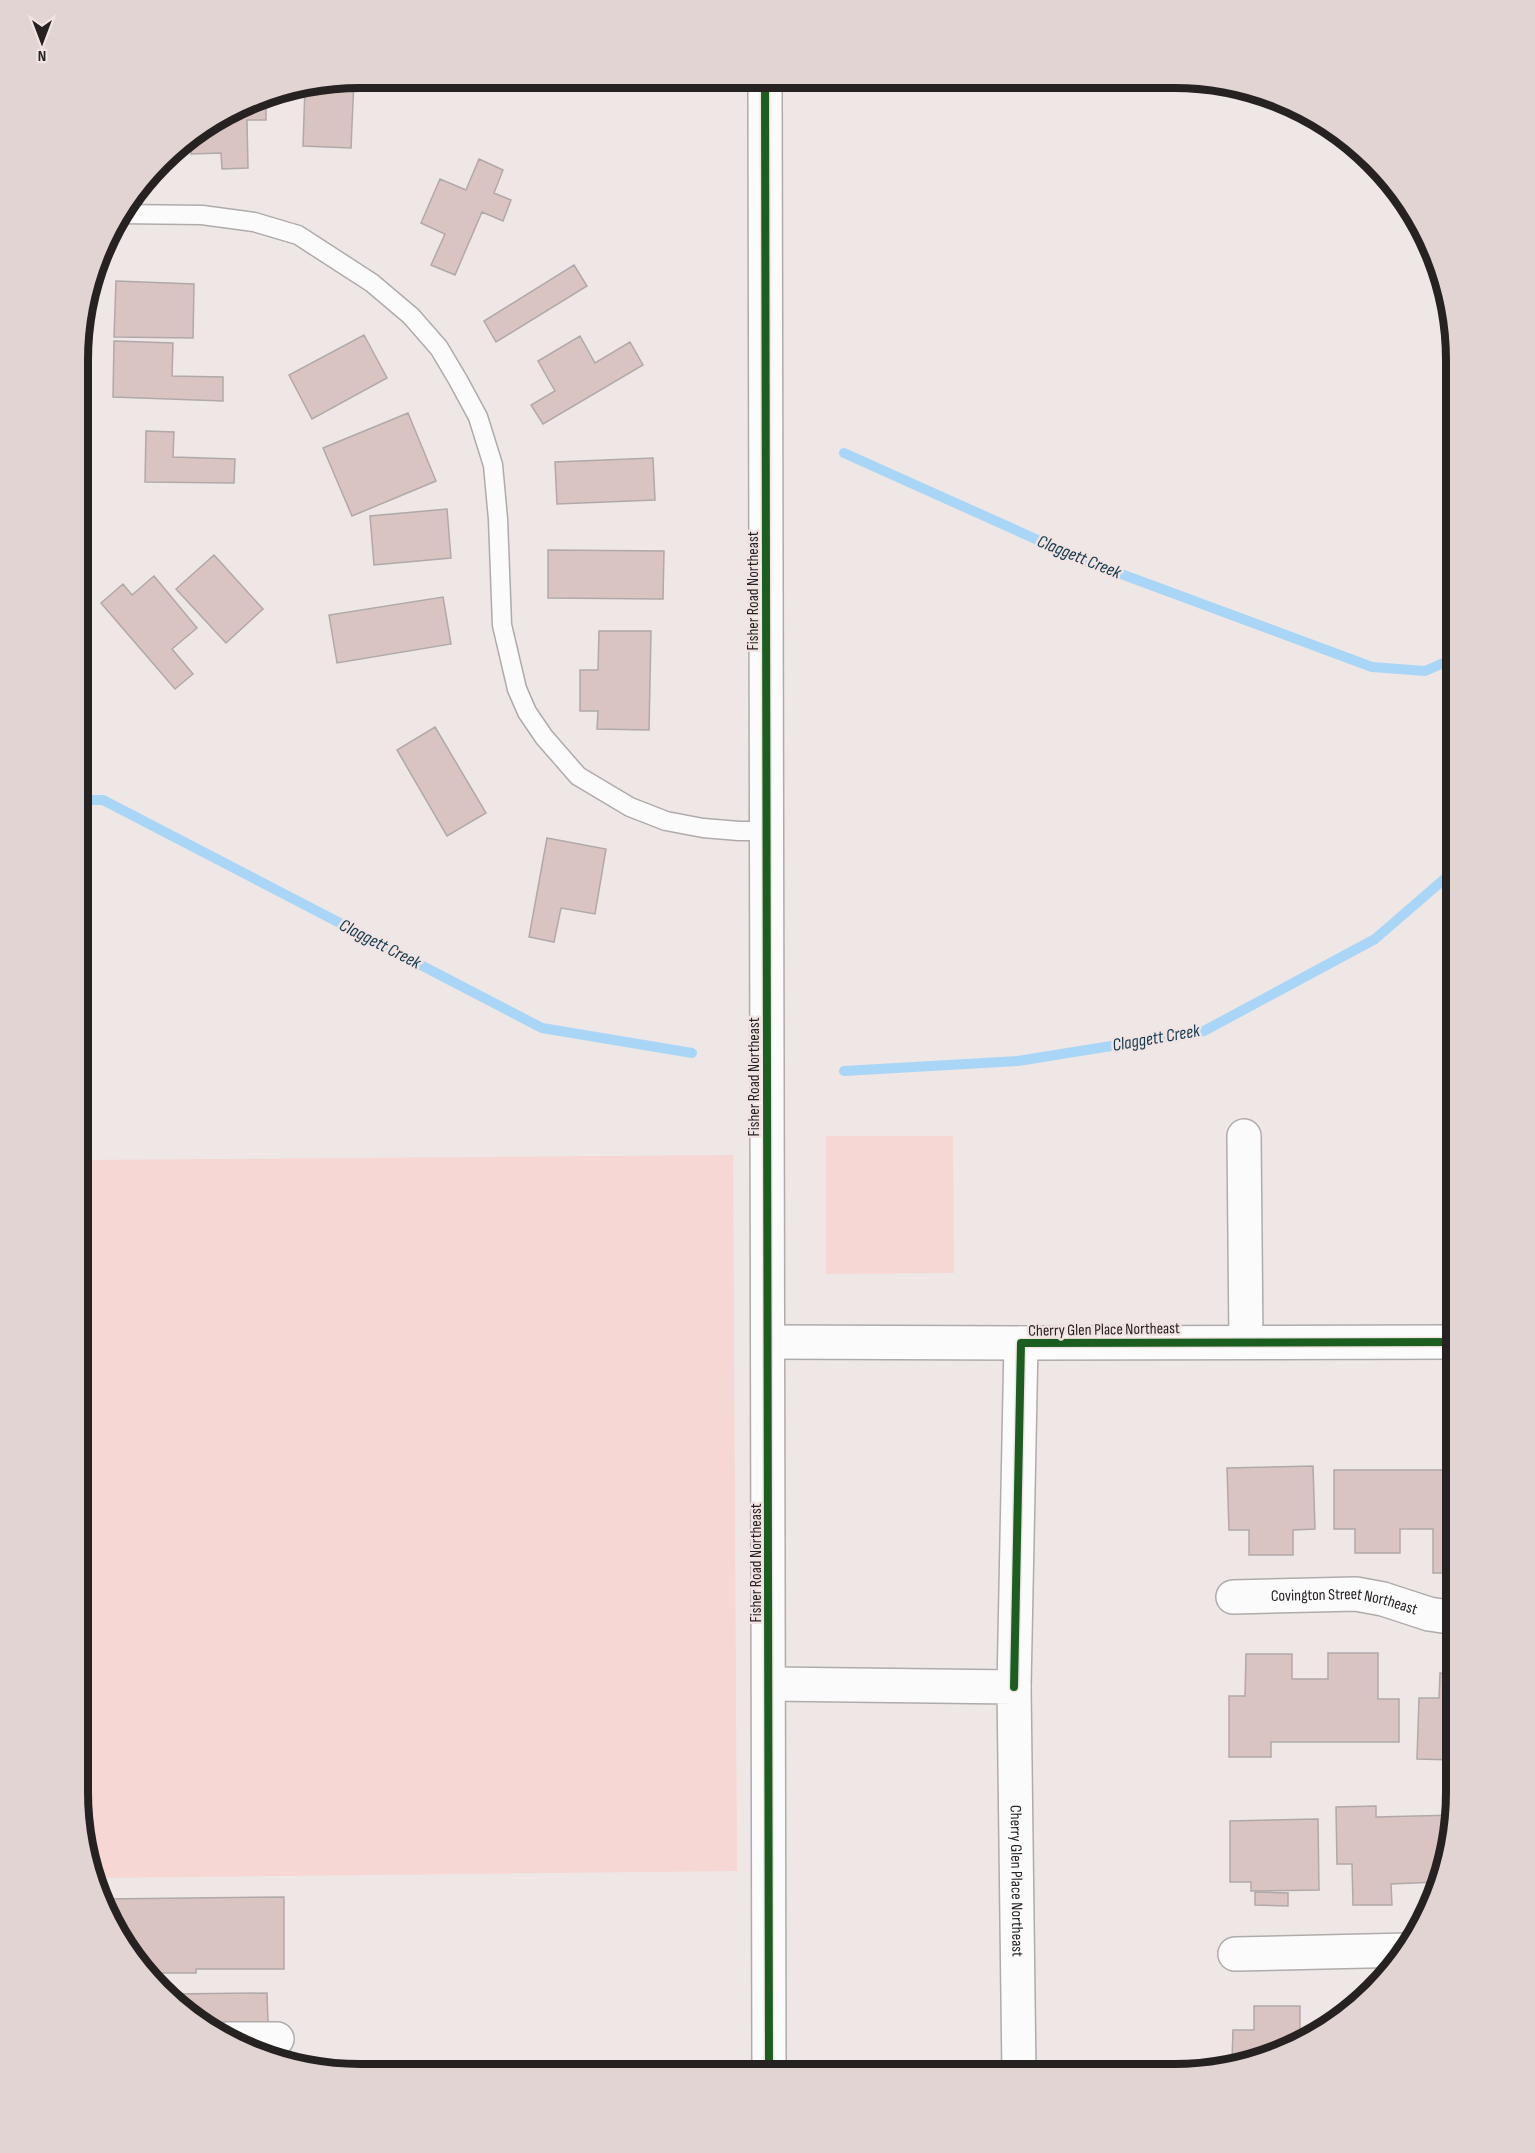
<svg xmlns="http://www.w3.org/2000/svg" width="1535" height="2153" viewBox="0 0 1535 2153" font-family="'Sofia Sans Condensed',sans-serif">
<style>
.green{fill:#f6d7d3}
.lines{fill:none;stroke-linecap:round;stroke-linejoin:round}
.stream{stroke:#a9d6f6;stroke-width:10}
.building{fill:#dac4c1;stroke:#afa9a9;stroke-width:1.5}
.service-casing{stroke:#b0abab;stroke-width:21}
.minor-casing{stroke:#b0abab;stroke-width:36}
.tertiary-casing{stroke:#b0abab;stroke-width:36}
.service{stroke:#fcfbfb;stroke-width:18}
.minor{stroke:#fcfbfb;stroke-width:33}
.tertiary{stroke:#fcfbfb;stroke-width:33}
.cycleway-casing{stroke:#f1e4e2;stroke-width:11}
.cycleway{stroke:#1b5e20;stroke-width:8}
.labels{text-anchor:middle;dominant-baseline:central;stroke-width:5;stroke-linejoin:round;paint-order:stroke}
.street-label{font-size:16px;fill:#272222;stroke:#f1e4e2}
.water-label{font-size:18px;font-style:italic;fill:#133950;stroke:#f1e4e2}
.rim{fill:none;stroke:#272222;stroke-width:8}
</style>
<rect width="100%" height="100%" fill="#eee7e6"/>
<path class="green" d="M826 1136H953L954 1273 826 1274Z
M733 1155 737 1871 98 1878 78 1793 79 1160Z"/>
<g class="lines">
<path class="stream" d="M844 453 1078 558 1372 667 1425 671 1457 657
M80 800H103L542 1028 692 1053
M844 1071 1018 1061 1204 1031 1375 939 1457 868"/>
</g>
<path class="building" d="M354 79 351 148 303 146 305 87Z
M633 79H724V88L634 89Z
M266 95V120H247L248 168 222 169 221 153 191 154V138Z
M479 159 503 170 494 193 511 200 503 221 482 212 455 275 431 265 445 234 421 223 440 179 466 190Z
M574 265 587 286 496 342 484 321Z
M116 281 194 284 193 338 114 337Z
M364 335 387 378 312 419 289 375Z
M580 336 595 363 630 342 643 365 543 424 531 405 555 391 538 361Z
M114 341 173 343 172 376 223 377V401L113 397Z
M408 413 436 481 352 516 323 448Z
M146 431 174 432 173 457 235 459 234 483 145 482Z
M653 458 655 500 557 504 555 462Z
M447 509 451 558 374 565 370 516Z
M548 550 664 551 663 599 548 598Z
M214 555 263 609 226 643 176 589Z
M154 576 197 628 172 649 193 674 175 689 101 603 123 584 132 595Z
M443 597 451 644 337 663 329 615Z
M599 631H651L649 730 597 729 598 711H580V670H598Z
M435 727 486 813 447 836 397 750Z
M547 838 606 849 595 914 561 908 554 942 529 937Z
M1313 1466 1315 1529 1293 1530V1555H1249V1530H1229L1227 1468Z
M1334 1470H1457L1456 1573H1433V1529H1400V1553H1355V1529H1334Z
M1328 1653H1378V1699H1399V1742H1271V1757H1229V1696H1245L1246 1654H1292V1679H1328Z
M1440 1673 1456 1674V1760L1417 1759 1419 1698H1439Z
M1376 1806V1817L1456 1815 1442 1884 1436 1895V1882L1391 1884 1392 1905H1353L1352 1864H1337L1336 1807Z
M1318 1819 1319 1890 1251 1891V1882H1230V1821Z
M1255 1892 1288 1893V1906L1255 1905Z
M284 1897V1969H196V1973H153L107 1917 103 1899Z
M267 1993 268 2022 199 2023 189 2017 170 1994Z
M1254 2006H1300V2029L1324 2030 1299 2046 1232 2062 1233 2030H1254Z
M1335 2009H1355L1335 2022Z"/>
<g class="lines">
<defs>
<path id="service" d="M120 214 202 215 254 222 298 235 372 283 411 316 439 348 458 380 478 417 493 465 498 519 502 625 517 689 527 712 544 737 578 776 630 807 666 821 703 828 739 831H767"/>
<g id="minor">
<path d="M1244 1136 1246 1342"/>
<path d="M768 1342 1021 1343"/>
<path id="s1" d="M1233 1597 1356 1594 1383 1599 1429 1614 1456 1618"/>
<path id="s2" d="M770 1684 1014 1687 1019 2075"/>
<path d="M1014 1687 1021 1343 1457 1342"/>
<path d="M1235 1954 1409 1950"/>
<path d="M228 2039H277"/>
</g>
<path id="tertiary" d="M765 79 769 2074"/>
</defs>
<use href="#service" class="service-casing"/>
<use href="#minor" class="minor-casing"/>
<use href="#tertiary" class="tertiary-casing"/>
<use href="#service" class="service"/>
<use href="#minor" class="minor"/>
<use href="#tertiary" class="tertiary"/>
<defs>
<path id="cycleway" d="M765 79 769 2074
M1014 1687 1021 1343 1457 1342"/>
</defs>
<use href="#cycleway" class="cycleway-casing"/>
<use href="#cycleway" class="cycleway"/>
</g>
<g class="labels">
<g class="street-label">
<text transform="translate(753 591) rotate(-90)">Fisher Road Northeast</text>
<text transform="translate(754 1077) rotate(-90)">Fisher Road Northeast</text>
<text transform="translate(1104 1330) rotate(-1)">Cherry Glen Place Northeast</text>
<text transform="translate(756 1563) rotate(-90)">Fisher Road Northeast</text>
<text stroke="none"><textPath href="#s1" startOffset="112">Covington Street Northeast</textPath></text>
<text stroke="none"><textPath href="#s2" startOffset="438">Cherry Glen Place Northeast</textPath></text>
</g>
<g class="water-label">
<text transform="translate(1079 557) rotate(22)">Claggett Creek</text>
<text transform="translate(380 944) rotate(27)">Claggett Creek</text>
<text transform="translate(1156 1038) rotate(-10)">Claggett Creek</text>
</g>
</g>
<path d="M0 0H1535V2153H0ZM360 88H1174A272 272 0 0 1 1446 360V1792A272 272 0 0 1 1174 2064H360A272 272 0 0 1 88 1792V360A272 272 0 0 1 360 88Z" fill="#e1d4d3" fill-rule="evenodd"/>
<path class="rim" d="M360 88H1174A272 272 0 0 1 1446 360V1792A272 272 0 0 1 1174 2064H360A272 272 0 0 1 88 1792V360A272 272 0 0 1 360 88Z"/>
<g transform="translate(42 42) rotate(180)" stroke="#f1e4e2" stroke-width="4.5" paint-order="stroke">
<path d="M0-4.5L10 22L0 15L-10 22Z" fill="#272222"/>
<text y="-9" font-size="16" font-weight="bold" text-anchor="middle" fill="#272222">N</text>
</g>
</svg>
